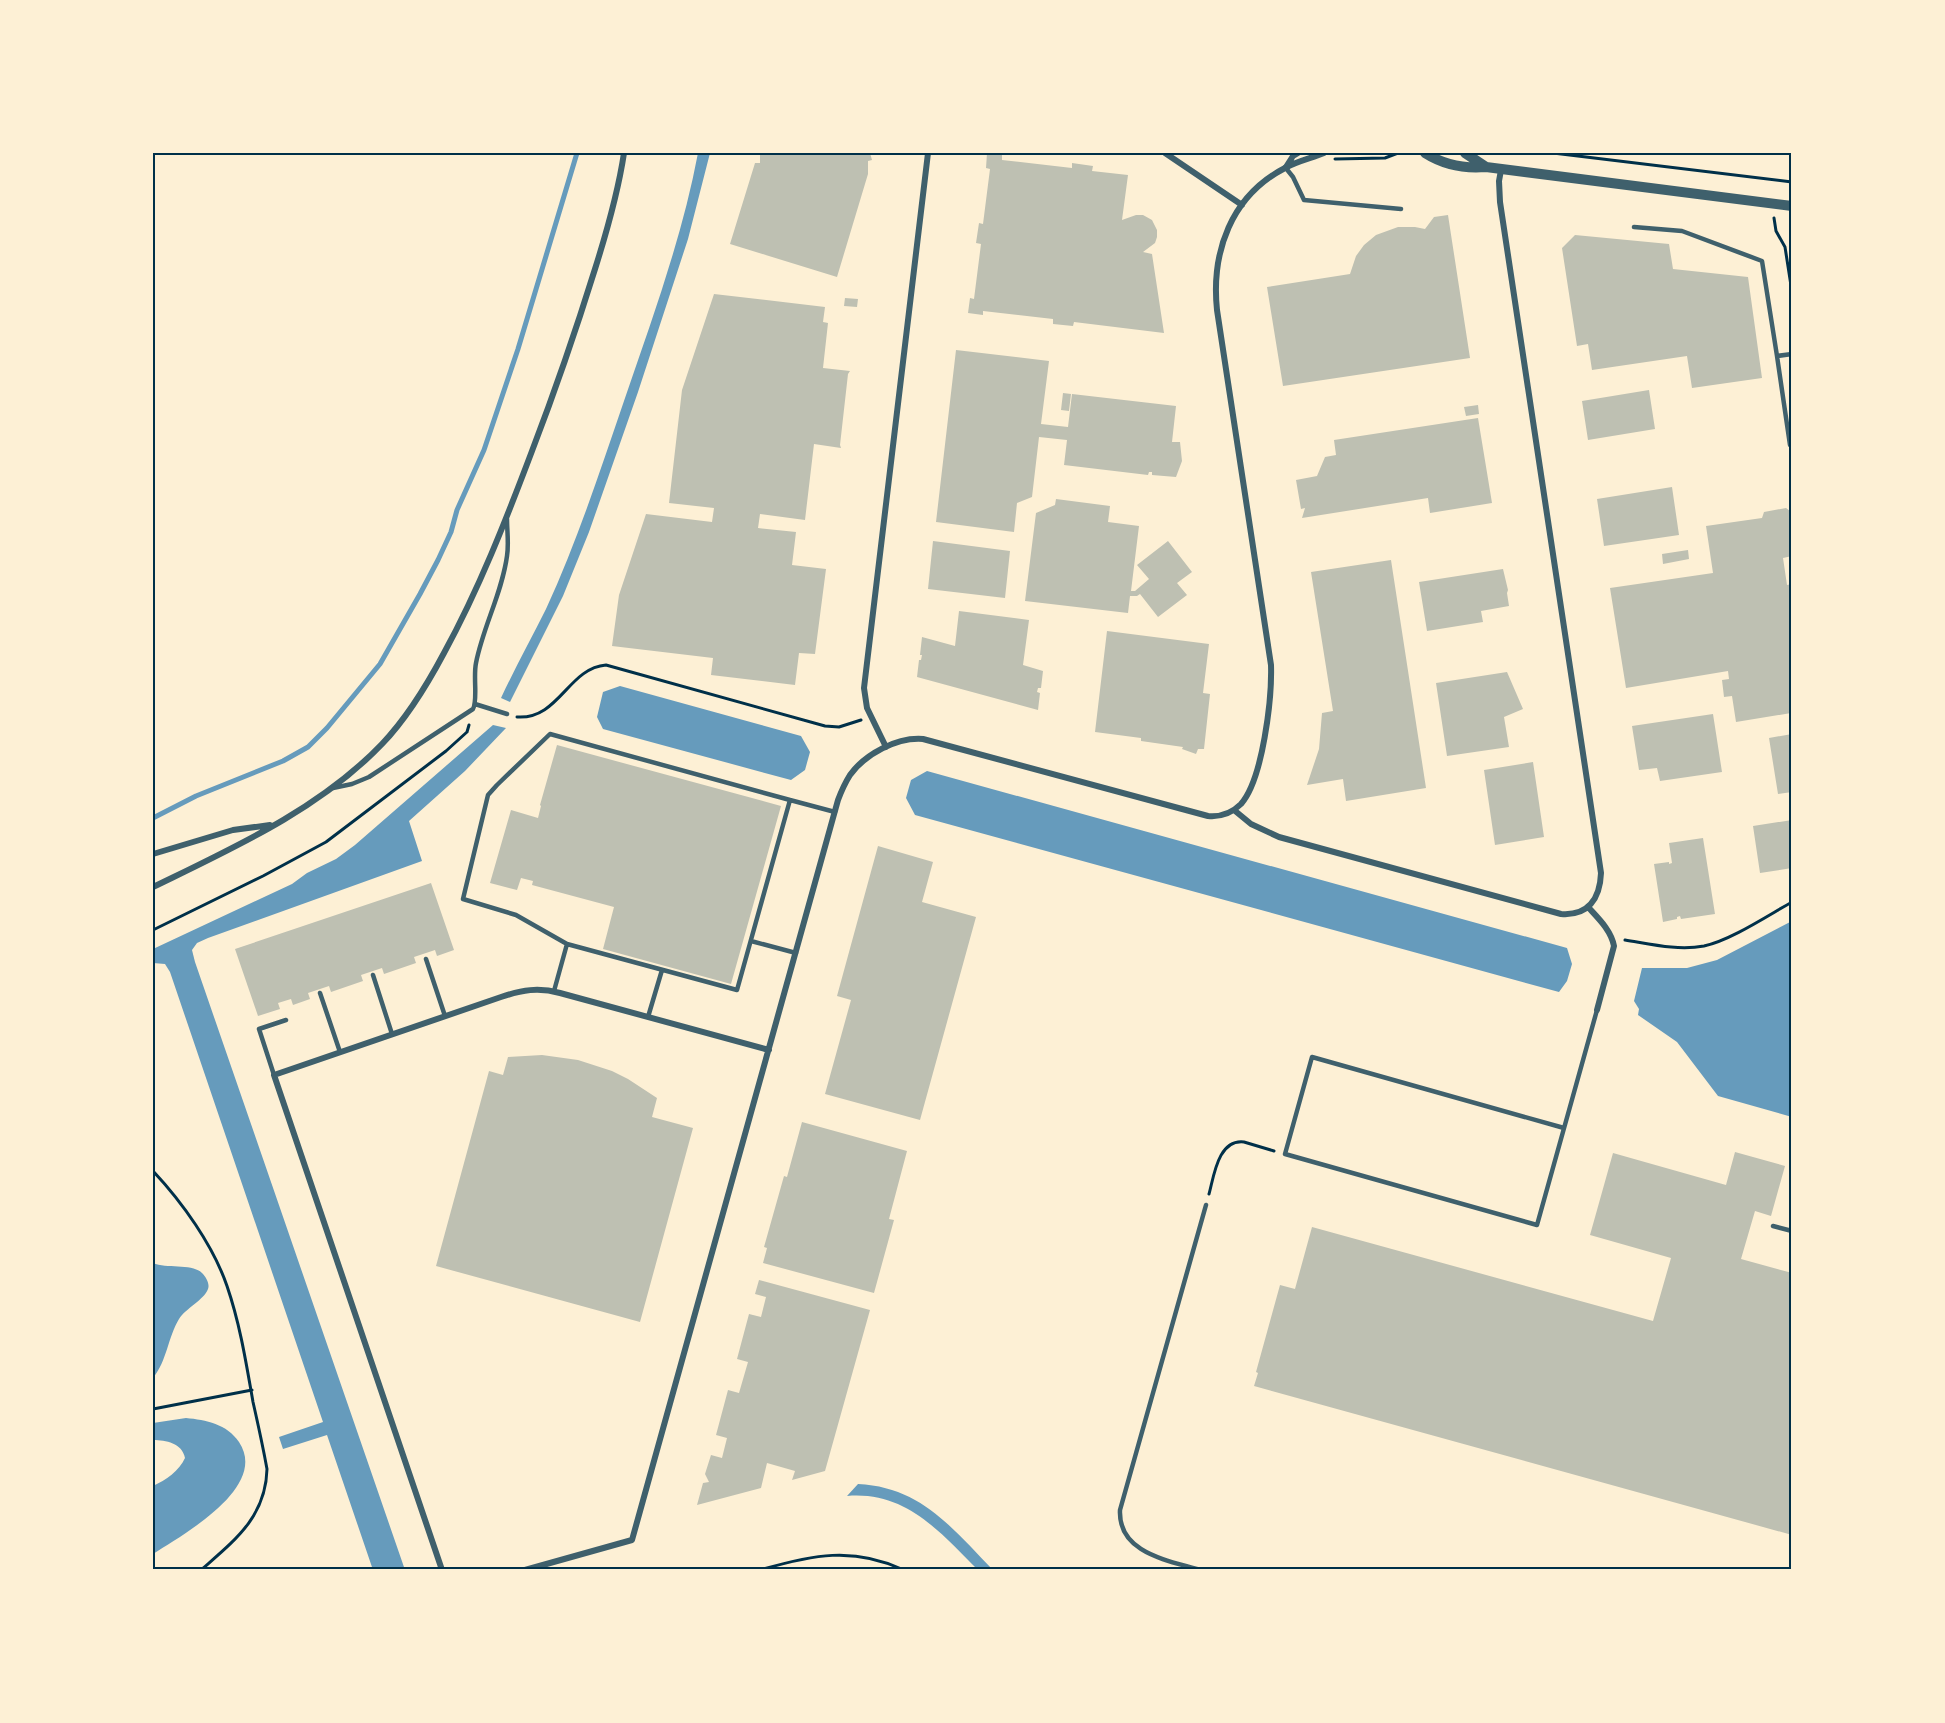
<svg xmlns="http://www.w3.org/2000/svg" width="1945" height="1723" viewBox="0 0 1945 1723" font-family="Quicksand,sans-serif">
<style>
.water{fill:#669bbc}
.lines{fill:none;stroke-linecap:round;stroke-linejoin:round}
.stream{stroke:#669bbc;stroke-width:5}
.building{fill:#bec0b2}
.path{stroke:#003049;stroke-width:3}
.service{stroke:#3f606c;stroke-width:4.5}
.minor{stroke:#3f606c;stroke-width:6}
.tertiary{stroke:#3f606c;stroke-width:10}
.neatline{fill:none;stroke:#003049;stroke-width:2}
</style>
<rect width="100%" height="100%" fill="#fdf0d5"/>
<path class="water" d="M698 153H710L688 239 638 392 589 532 563 596 510 702 501 698C515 668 531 639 546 609 577 542 600 471 624 401 652 319 682 238 698 153Z
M620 686 801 736 810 752 805 770 791 780 603 729 597 717 603 692Z
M493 725 506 728 465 771 409 821 422 861 208 938 197 943 192 950 195 962 405 1570H373L327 1435 283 1449 279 1437 323 1422 170 972 165 964 153 963V949L292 884 307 873 336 859 355 845Z
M927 771 1567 948 1572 964 1567 981 1559 992 915 815 906 798 911 780Z
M1792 921V1117L1718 1096 1677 1042 1638 1015 1639 1009 1634 1001 1642 968H1687L1717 960Z
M153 1263C167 1269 192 1263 202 1273 206 1277 210 1284 208 1289 204 1300 186 1308 179 1319 168 1337 167 1361 153 1378Z
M186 1418C206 1420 227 1424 239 1442 269 1487 184 1534 153 1554V1486C166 1480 179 1471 185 1458 182 1443 166 1440 153 1440V1423Z
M858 1484C921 1487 952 1528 993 1570H978C940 1532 906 1491 847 1496Z"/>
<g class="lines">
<path class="stream" d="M153 818 196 796 283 761 308 747 327 728 380 664 420 594 438 560 451 532 457 510 484 450 518 349 577 153"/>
</g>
<path class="building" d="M760 153H870L872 160 868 161V174L837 277 730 244 755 163H760Z
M987 153 1002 155V160L1072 168V163L1093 166 1092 171 1128 175 1122 220 1136 215H1143L1152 220 1157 230V237L1155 243 1143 252 1152 254 1164 333 1074 322 1073 326 1053 324V319L983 311V315L968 313 970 298 974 299 981 244 976 243 979 223 983 224 990 169 986 168Z
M1448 215 1470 358 1283 386 1267 287 1350 274 1356 256 1364 245 1376 235 1398 227H1415L1425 229 1434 217Z
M1575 235 1669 244 1673 269 1748 277 1762 378 1692 388 1687 356 1592 370 1588 344 1577 346 1562 248Z
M714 294 825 307 823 322 828 323 823 368 850 371 848 374 840 445 841 448 814 444 805 520 760 514 758 528 796 532 792 565 826 569 815 654 799 653 795 685 711 675 713 658 612 646 619 595 646 514 712 522 714 508 669 503 682 390Z
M845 298 858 299 857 307 844 306Z
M956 350 1049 361 1041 424 1068 427 1072 394 1176 406 1172 442H1180L1182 461 1176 477 1152 475V472H1149L1148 475 1064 465 1067 440 1039 437 1032 497 1017 503 1014 532 936 522Z
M1649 390 1655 429 1588 440 1582 401Z
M1063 393 1071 394 1069 411 1061 410Z
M1478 405 1479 414 1466 416 1464 407Z
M1478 418 1492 503 1430 513 1428 498 1302 518 1305 508 1301 509 1296 480 1317 476 1325 457 1336 455 1334 440Z
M1672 487 1679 535 1604 546 1597 499Z
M1056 499 1110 506 1108 522 1139 526 1131 591H1135L1149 579 1137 565 1168 541 1192 572 1177 583 1187 595 1158 617 1140 594 1137 596H1130L1128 613 1025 601 1036 513 1055 505Z
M1786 508 1790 511 1792 523V556L1783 558 1787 585 1792 584V696L1789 697 1791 713 1736 722 1732 696 1724 697 1722 680 1729 679 1728 671 1626 688 1610 588 1713 573 1706 526 1762 518 1764 512Z
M933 541 1010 551 1005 598 928 589Z
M1688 550 1689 559 1663 564 1662 554Z
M1391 560 1426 788 1346 801 1343 779 1307 785 1319 749 1322 713 1333 711 1311 572Z
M1503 569 1508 590 1507 593 1509 606 1481 611 1483 622 1427 631 1419 582Z
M959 611 1029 620 1023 665 1043 671 1041 688H1038L1037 692 1040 693 1038 710 917 677 919 660H921L922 655H920L922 637 955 646Z
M1107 631 1209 644 1203 693 1210 694 1204 749H1198L1196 754 1182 749 1183 747 1141 741V738L1095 732Z
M1507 672 1523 709 1504 717 1509 747 1447 756 1436 683Z
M1713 714 1722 772 1660 781 1657 768 1639 770 1632 726Z
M1792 734V792L1778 794 1769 738Z
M557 745 781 806 731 984 603 949 614 907 532 885 533 881 521 878 517 890 490 883 511 810 538 818 541 806 540 805Z
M1533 762 1544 837 1495 845 1484 770Z
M1792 820V868L1760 873 1753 826Z
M1703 838 1715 914 1681 919 1680 916 1677 917V919L1663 922 1654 864 1669 862V864L1672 863 1669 843Z
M878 846 933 862 922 902 976 917 920 1120 825 1094 851 1000 837 996Z
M431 883 454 950 437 956 435 950 414 957 416 963 384 974 382 968 361 975 363 981 331 992 329 986 308 993 310 999 293 1005 291 999 278 1003 280 1009 258 1016 235 949Z
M542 1055 578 1060 612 1071 628 1079 657 1098 652 1117 693 1128 640 1322 436 1266 489 1071 503 1075 508 1057Z
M802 1122 907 1151 889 1219 894 1220 874 1293 763 1263 767 1248 764 1247 784 1176 787 1177Z
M1735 1152 1785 1166 1771 1216 1755 1211 1741 1259 1792 1273V1535L1254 1386 1258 1373 1256 1372 1280 1285 1295 1289 1312 1227 1653 1321 1671 1258 1590 1235 1613 1153 1726 1185Z
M759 1280 870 1310 825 1471 792 1480 795 1471 767 1463 761 1488 697 1505 703 1483 709 1482 705 1474 711 1455 722 1458 727 1438 716 1435 728 1390 739 1393 748 1362 737 1359 749 1314 761 1317 766 1297 755 1294Z"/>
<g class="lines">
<path class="path" d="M1553 153 1792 182
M1335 159 1385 158 1398 153
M1774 218 1776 231 1785 247 1792 292
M517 717C559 720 568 668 606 665L825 726 839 727 861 720
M153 930 263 876 326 842 446 751 467 732 469 725
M1625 940C1650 944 1678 951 1704 946 1731 940 1767 916 1792 902
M153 1171C182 1202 213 1245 227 1286 240 1324 246 1362 253 1402 258 1424 263 1447 267 1469 266 1517 234 1541 201 1570
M1209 1194C1214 1176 1218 1139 1244 1142L1274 1151
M153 1409 252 1390
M760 1570C812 1555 853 1546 904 1570"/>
<path class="service" d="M1285 167 1293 177 1304 200 1401 209
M1634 227 1682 231 1762 261 1777 356
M1790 445 1777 356 1792 354
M475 704 507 714
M333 788 352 784 369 777 473 709C478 700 473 677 476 663 483 627 502 593 507 556 509 544 507 531 507 519
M751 941 796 953
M567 944 516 915 463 899 488 795 497 785 550 734 790 800
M426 959 445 1016
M373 975 392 1034
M554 991 567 944 737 990 790 800 835 812
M320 993 340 1052
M648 1017 662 970
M274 1075 259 1029 286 1020
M1564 1128 1312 1057 1285 1154 1537 1225C1557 1153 1577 1082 1597 1010
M1773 1226 1792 1231
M1200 1570C1167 1560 1118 1553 1120 1510L1206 1205"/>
<path class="minor" d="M1165 153 1242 205
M1286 167 1293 156 1298 153
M886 747 867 708 864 688 928 153
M1234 810 1251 824 1279 837 1561 914C1588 916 1600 899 1601 873L1500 202 1499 181 1501 170
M153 854 233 830 270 825
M153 887C233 848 320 809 382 744 407 718 427 685 444 653 479 589 506 520 532 451 555 391 576 330 595 269 607 231 618 193 624 153
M1588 907C1598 918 1611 930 1614 946L1597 1010
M442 1570 274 1075 501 997C522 990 538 987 560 993L769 1050
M525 1570 632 1540 838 800C841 792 845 783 850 775 865 754 897 737 923 739L1208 816C1220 817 1232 813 1241 804 1263 779 1272 698 1271 665L1217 310C1211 252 1231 196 1285 168 1297 161 1312 158 1324 153"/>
<path class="tertiary" d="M1425 153C1444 165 1463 169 1486 167L1792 206
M1465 153 1486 167"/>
</g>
<rect width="1945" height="1723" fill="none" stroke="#fdf0d5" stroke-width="309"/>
<rect x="154" y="154" width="1636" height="1414" class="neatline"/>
</svg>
